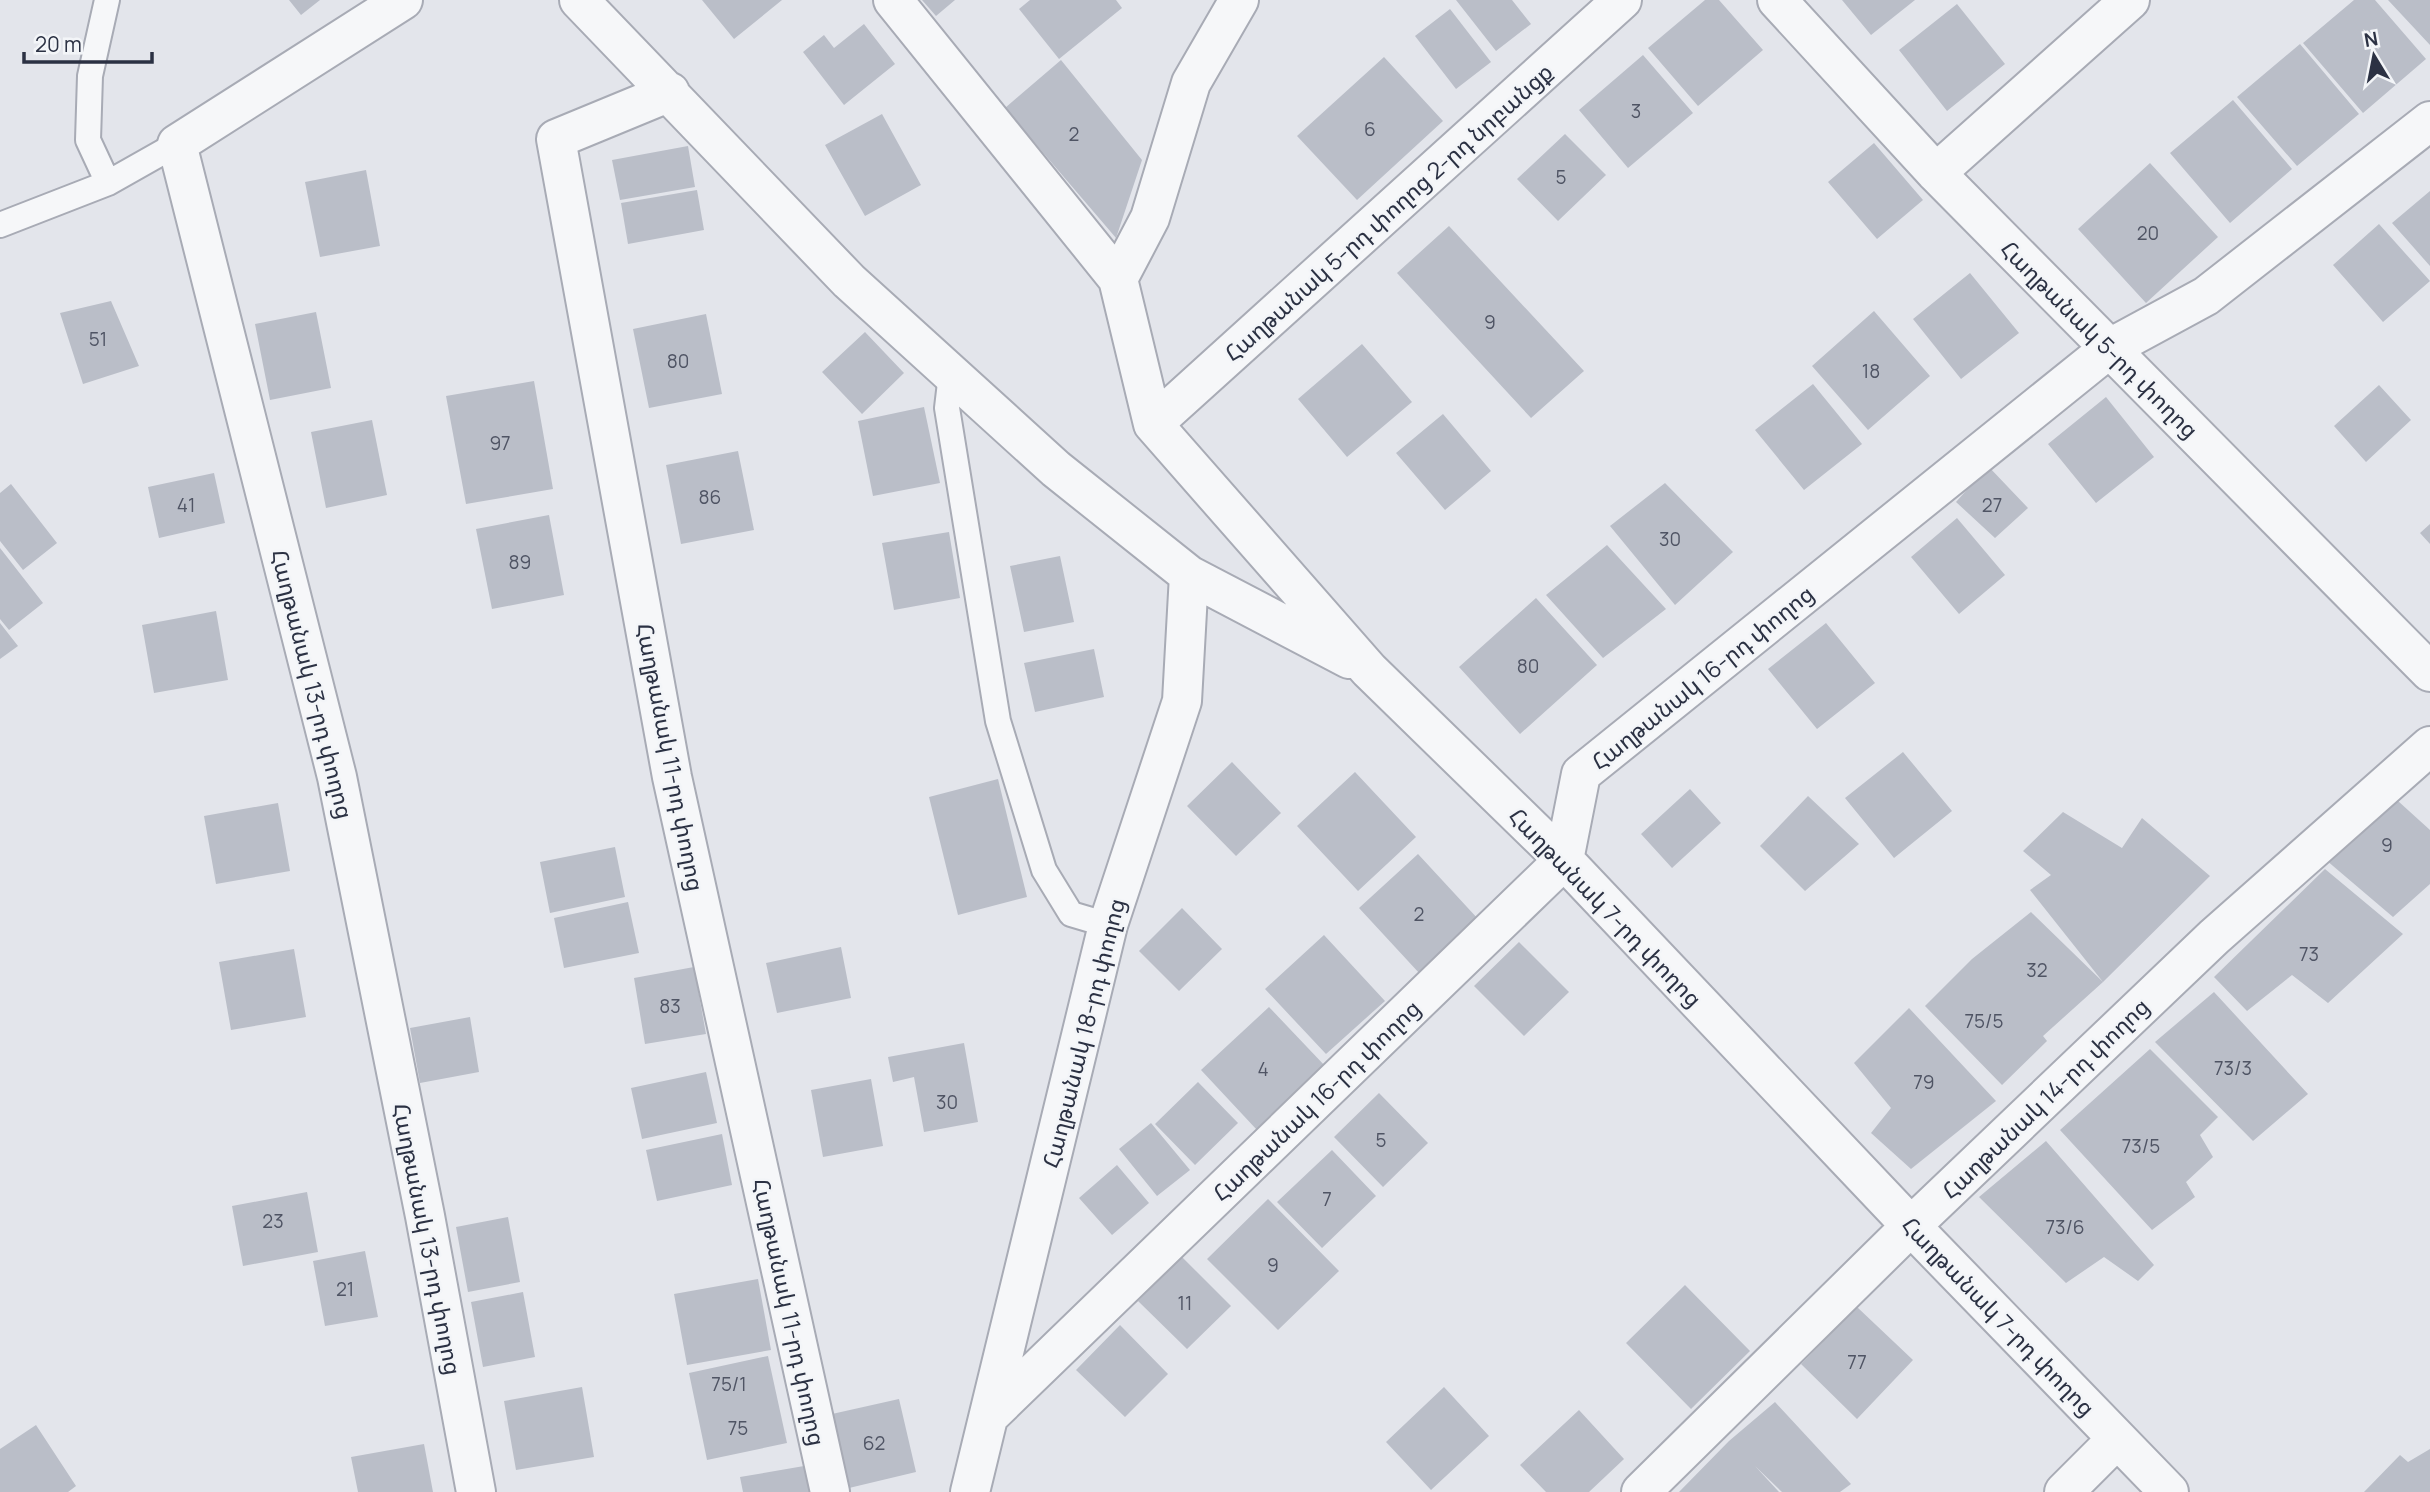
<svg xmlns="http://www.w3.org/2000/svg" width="2430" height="1492" viewBox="0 0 2430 1492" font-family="Manrope,'Noto Sans Armenian',sans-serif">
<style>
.building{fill:#babec8}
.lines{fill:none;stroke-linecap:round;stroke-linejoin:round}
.service-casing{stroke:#a8abb5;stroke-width:28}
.minor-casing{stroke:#a8abb5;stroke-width:42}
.service{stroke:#f6f7f9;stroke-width:24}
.minor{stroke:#f6f7f9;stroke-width:38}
.labels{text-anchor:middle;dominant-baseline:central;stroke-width:5;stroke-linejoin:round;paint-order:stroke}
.number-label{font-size:19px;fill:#4f5464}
.street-label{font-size:23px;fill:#2b3143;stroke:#f3f5f8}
</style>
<rect width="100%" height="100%" fill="#e3e5eb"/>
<path class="building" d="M289 0H320L301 15Z
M702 0H782L734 39Z
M922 0H955L936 16Z
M1030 0H1116L1122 8 1059 59 1019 9Z
M1456 0H1512L1531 24 1496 51Z
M1705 0H1719L1763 50 1698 106 1648 48Z
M1842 0H1915L1871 35Z
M2354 0H2375L2426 59 2363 113 2303 43Z
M2388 0H2430V45Z
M1957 4 2005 64 1947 111 1899 50Z
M1450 9 1491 62 1456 89 1415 36Z
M864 24 895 64 844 105 803 52 824 35 834 48Z
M2300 44 2359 114 2297 166 2237 97Z
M1643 55 1693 113 1628 168 1579 110Z
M1384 57 1443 121 1357 200 1297 136Z
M1061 60 1142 160 1116 238 1005 108Z
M2233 100 2292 169 2230 223 2170 153Z
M882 114 921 185 865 216 825 145Z
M1565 134 1606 175 1558 221 1517 179Z
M1874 143 1923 200 1877 239 1828 182Z
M688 146 695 187 620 200 612 160Z
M2150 163 2218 237 2146 303 2078 229Z
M366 170 380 246 320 257 305 182Z
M697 190 704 230 628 244 621 203Z
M2430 191V266L2392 223Z
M2379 224 2430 281 2383 322 2333 265Z
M1449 226 1584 371 1531 418 1397 273Z
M1970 273 2019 333 1961 379 1913 319Z
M111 301 139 366 83 384 60 313Z
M1874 311 1930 376 1868 430 1812 366Z
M316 312 331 388 270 400 255 324Z
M706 314 722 394 649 408 633 329Z
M865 332 904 373 862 414 822 372Z
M1362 344 1412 402 1347 457 1298 399Z
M534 381 553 489 466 504 446 396Z
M1813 384 1862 444 1804 490 1755 430Z
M2379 385 2411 420 2366 462 2334 426Z
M2106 397 2154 457 2096 503 2048 444Z
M924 407 940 483 873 496 858 421Z
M1443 414 1491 471 1445 510 1396 453Z
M372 420 387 495 326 508 311 432Z
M738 451 754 530 681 544 666 465Z
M1988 466 2028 508 1995 538 1956 502Z
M214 473 225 523 159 538 148 487Z
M1665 483 1733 552 1675 605 1610 526Z
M11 484 57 543 23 570 0 541V493Z
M549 515 564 595 492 609 476 529Z
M1957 518 2005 575 1959 614 1911 557Z
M2430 524V544L2420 533Z
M949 532 960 598 894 610 882 543Z
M1607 545 1666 609 1603 658 1546 595Z
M0 548 43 603 9 630 0 619Z
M1060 556 1074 622 1024 632 1010 566Z
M1536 598 1597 665 1520 734 1459 667Z
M216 611 228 680 154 693 142 625Z
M0 623 18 646 0 659Z
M1826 623 1875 683 1817 729 1768 669Z
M1094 649 1104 697 1035 712 1024 663Z
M1903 752 1952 811 1894 858 1845 798Z
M1232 762 1281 813 1236 856 1187 806Z
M1355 772 1416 837 1358 891 1297 826Z
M998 779 1027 897 958 915 929 797Z
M1690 789 1721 823 1672 868 1641 834Z
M1808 796 1859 844 1805 891 1760 846Z
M2398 801 2430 830V884L2393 917 2326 860Z
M278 803 290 871 216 884 204 816Z
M2063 812 2122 848 2142 818 2210 876 2103 982 2043 1036 2047 1041 2002 1085 1925 1006 1972 959 2031 912 2103 982 2030 890 2051 875 2023 851Z
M615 847 625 897 550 913 540 862Z
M1418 854 1479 920 1420 974 1359 908Z
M2325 869 2403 934 2328 1003 2292 975 2247 1011 2214 977Z
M628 902 639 953 564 968 554 918Z
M1182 908 1222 949 1179 991 1139 951Z
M1324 935 1385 1001 1326 1054 1265 989Z
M1519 942 1569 992 1524 1036 1474 986Z
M841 947 851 998 777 1013 766 963Z
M294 949 306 1017 231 1030 219 962Z
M694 967 706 1034 645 1044 634 978Z
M2214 992 2308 1094 2253 1141 2155 1042Z
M1269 1007 1326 1067 1257 1130 1201 1070Z
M1909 1008 1996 1101 1911 1169 1871 1133 1891 1108 1854 1063Z
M470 1017 479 1072 420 1083 410 1028Z
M964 1043 978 1122 924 1132 914 1077 893 1082 888 1057Z
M2150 1049 2218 1117 2200 1135 2213 1157 2186 1182 2195 1197 2152 1230 2060 1130Z
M706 1072 717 1123 642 1139 631 1088Z
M871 1079 883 1146 823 1157 811 1090Z
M1198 1082 1238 1123 1195 1165 1155 1124Z
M1379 1093 1428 1143 1383 1187 1334 1137Z
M1151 1123 1190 1170 1157 1196 1119 1149Z
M722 1134 732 1185 657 1201 646 1150Z
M2046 1141 2154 1265 2138 1281 2104 1257 2066 1283 1979 1197Z
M1332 1150 1376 1196 1322 1248 1277 1202Z
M1117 1165 1149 1203 1112 1235 1079 1198Z
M307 1192 318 1252 243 1266 232 1206Z
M1268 1199 1339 1271 1278 1330 1207 1259Z
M508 1217 520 1282 468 1292 456 1227Z
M365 1251 378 1317 325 1326 313 1261Z
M1182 1257 1231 1306 1187 1349 1138 1301Z
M758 1279 771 1350 687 1365 674 1294Z
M1685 1285 1750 1351 1691 1409 1626 1343Z
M523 1292 535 1357 483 1367 471 1302Z
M1857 1307 1913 1360 1857 1419 1801 1364Z
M1120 1325 1168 1374 1125 1417 1076 1370Z
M768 1356 787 1443 707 1460 689 1373Z
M582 1387 594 1457 516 1470 504 1401Z
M1444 1387 1489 1436 1431 1490 1386 1442Z
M899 1399 916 1472 849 1488 832 1414Z
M1775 1402 1851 1484 1840 1492H1782L1755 1466 1779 1492H1679L1729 1441Z
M1579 1410 1624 1459 1589 1492H1546L1520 1465Z
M36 1425 76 1486 68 1492H0V1449Z
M424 1444 433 1492H358L351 1457Z
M2430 1449V1492H2364L2400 1455 2408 1462Z
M804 1466 809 1492H743L740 1477Z"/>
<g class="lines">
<defs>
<path id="service" d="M107 0 90 76 88 140 108 183
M0 225 108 183 177 144
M951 374 947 408 998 721 1044 870 1071 914 1108 925"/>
<path id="minor" d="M403 0 177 144 337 777 425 1216 476 1492
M579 0 849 281 1056 469 1189 575 1349 659
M893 0 1118 279 1153 424 1369 670 1564 860 1911 1226 2169 1492
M1777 0 1936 173 2430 672
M670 92 556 139 672 777 830 1492
M1936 173 2130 0
M1118 279 1150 218 1191 83 1239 0
M1153 424 1622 0
M989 1416 1564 860 1581 774 2110 348 2206 296 2430 121
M970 1492 1108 925 1182 701 1189 575
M1641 1492 1911 1226 2214 937 2430 746
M2064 1492 2117 1439"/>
</defs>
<use href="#service" class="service-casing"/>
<use href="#minor" class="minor-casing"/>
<use href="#service" class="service"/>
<use href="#minor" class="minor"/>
</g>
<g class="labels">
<g class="number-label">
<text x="1636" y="111">3</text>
<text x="1370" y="129">6</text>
<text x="1074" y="134">2</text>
<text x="1561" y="177">5</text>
<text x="2148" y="233">20</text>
<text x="1490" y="322">9</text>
<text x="98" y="339">51</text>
<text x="678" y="361">80</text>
<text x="1871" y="371">18</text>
<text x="500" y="443">97</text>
<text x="710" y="497">86</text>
<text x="186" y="505">41</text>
<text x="1992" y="505">27</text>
<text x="1670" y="539">30</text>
<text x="520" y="562">89</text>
<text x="1528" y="666">80</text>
<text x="2387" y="845">9</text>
<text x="1419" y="914">2</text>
<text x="2309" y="954">73</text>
<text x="2037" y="970">32</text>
<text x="670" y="1006">83</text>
<text x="1984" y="1021">75/5</text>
<text x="2233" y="1068">73/3</text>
<text x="1263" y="1069">4</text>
<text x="1924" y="1082">79</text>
<text x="947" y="1102">30</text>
<text x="1381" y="1140">5</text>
<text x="2141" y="1146">73/5</text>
<text x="1327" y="1199">7</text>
<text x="273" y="1221">23</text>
<text x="2065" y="1227">73/6</text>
<text x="1273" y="1265">9</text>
<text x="345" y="1289">21</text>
<text x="1185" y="1303">11</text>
<text x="1857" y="1362">77</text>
<text x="729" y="1384">75/1</text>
<text x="738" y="1428">75</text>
<text x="874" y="1443">62</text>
</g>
<g class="street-label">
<text transform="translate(1388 212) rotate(-42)">Հաղթանակ 5-րդ փողոց 2-րդ նրբանցք</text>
<text transform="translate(2100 339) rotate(45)">Հաղթանակ 5-րդ փողոց</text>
<text transform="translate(1702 677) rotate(-39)">Հաղթանակ 16-րդ փողոց</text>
<text transform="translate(313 684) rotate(76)">Հաղթանակ 13-րդ փողոց</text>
<text transform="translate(671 757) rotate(79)">Հաղթանակ 11-րդ փողոց</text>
<text transform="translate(1606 907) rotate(46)">Հաղթանակ 7-րդ փողոց</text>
<text transform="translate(1083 1033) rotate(-76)">Հաղթանակ 18-րդ փողոց</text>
<text transform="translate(2045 1098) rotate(-44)">Հաղթանակ 14-րդ փողոց</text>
<text transform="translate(1316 1100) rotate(-44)">Հաղթանակ 16-րդ փողոց</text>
<text transform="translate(428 1239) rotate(79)">Հաղթանակ 13-րդ փողոց</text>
<text transform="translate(790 1312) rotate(78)">Հաղթանակ 11-րդ փողոց</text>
<text transform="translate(1999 1316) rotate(46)">Հաղթանակ 7-րդ փողոց</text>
</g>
</g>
<g transform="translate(2374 56) rotate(350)" stroke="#f3f5f8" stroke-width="5" paint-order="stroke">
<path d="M0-5L12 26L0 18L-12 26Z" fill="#2b3143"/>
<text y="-10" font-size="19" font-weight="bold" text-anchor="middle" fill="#2b3143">N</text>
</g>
<path d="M24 52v10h128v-10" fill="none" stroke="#2b3143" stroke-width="3.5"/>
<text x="35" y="52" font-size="21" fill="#2b3143" stroke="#f3f5f8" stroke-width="5" paint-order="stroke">20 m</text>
</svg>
